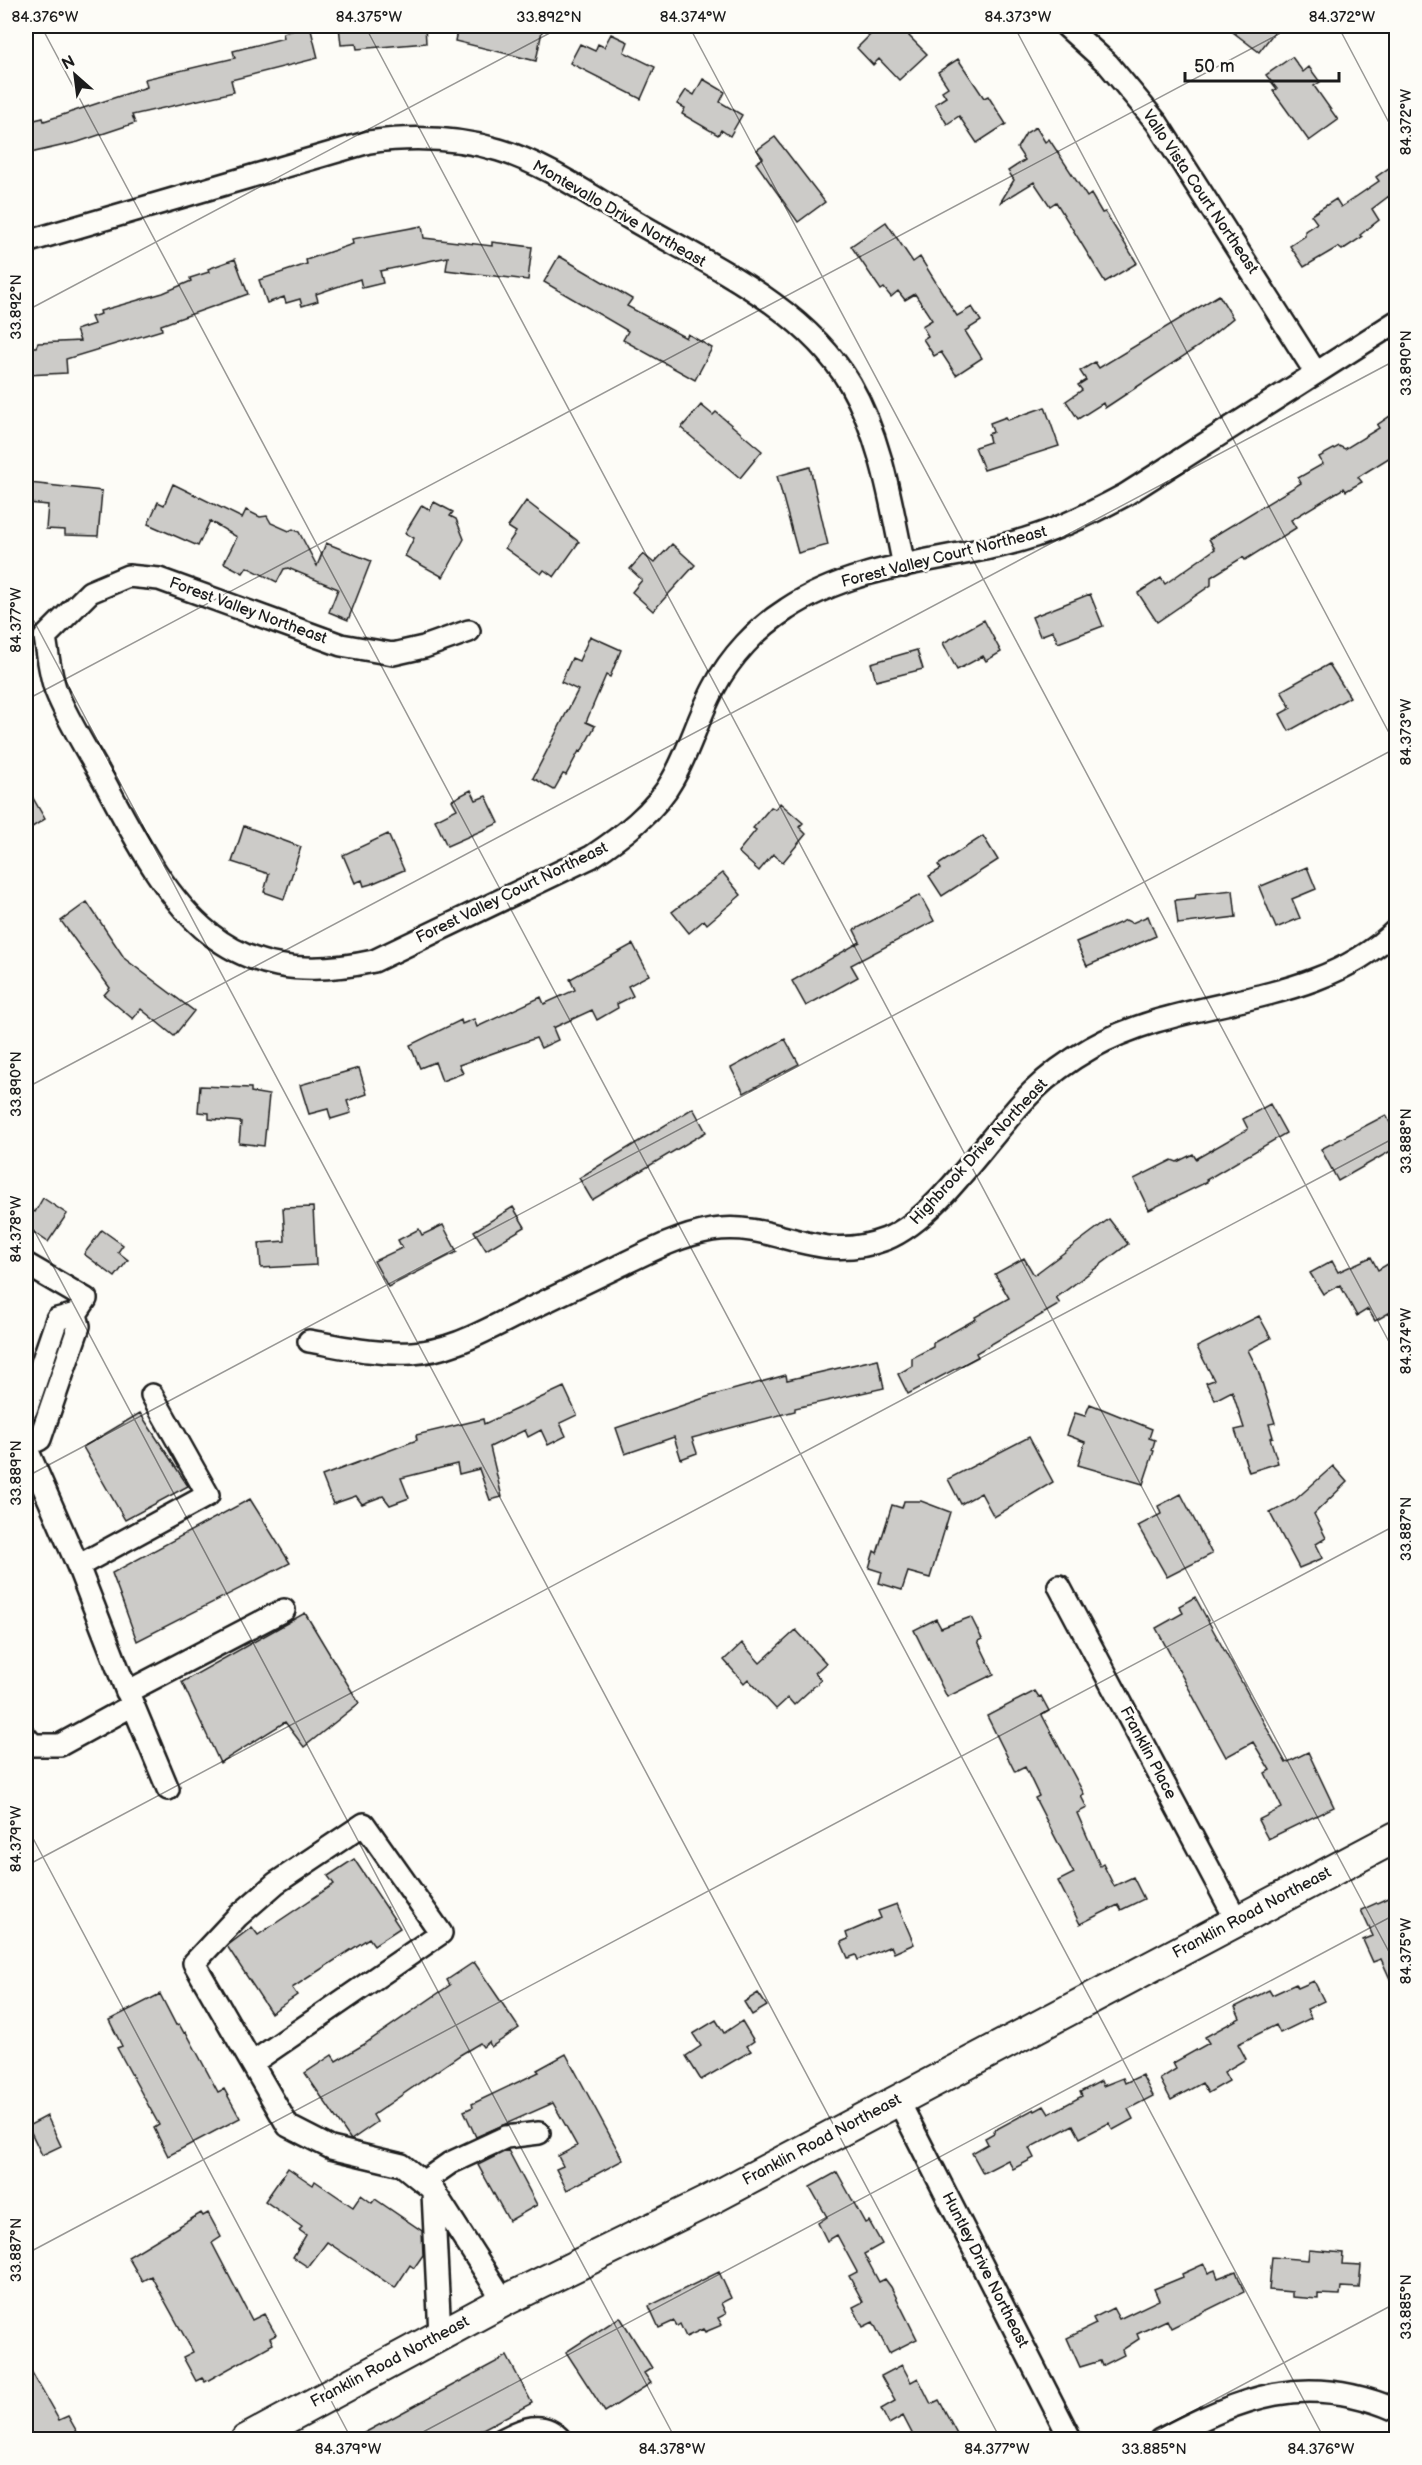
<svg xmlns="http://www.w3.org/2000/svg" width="1422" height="2465" viewBox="0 0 1422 2465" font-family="'Balsamiq Sans',sans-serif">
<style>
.building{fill:#cccbc8;stroke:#1c1c1c;stroke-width:1.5}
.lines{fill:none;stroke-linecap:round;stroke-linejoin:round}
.street-casing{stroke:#1c1c1c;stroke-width:26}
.secondary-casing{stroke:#1c1c1c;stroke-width:34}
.street{stroke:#fdfcf7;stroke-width:21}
.secondary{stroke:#fdfcf7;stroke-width:30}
.ticks{fill:none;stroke:#1c1c1c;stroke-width:1.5;stroke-opacity:0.45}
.labels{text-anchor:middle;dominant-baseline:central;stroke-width:5;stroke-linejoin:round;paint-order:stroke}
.street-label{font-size:16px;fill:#1c1c1c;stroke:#fdfcf7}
.neatline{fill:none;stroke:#1c1c1c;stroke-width:2}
.ticks-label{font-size:15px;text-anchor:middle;fill:#1c1c1c}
</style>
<rect width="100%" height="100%" fill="#fdfcf7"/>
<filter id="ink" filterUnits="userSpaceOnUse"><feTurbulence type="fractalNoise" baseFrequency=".0167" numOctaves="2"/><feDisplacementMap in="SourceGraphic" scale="12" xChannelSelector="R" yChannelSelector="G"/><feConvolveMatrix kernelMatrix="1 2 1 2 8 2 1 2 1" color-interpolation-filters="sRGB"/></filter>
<g filter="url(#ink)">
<path class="building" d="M310 26 318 58 231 80 234 92 132 115 135 123 78 142 26 154V122L43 118 44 121 147 87 145 79 235 58 233 51 284 38 283 33Z
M339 26H425L426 43 357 49 356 44 341 45Z
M458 26H543L536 61 455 41Z
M861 26H921L909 36 927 54 899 80 879 59 873 65 857 48 870 35Z
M1225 26H1279L1259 52Z
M611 34 628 42 624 52 655 67 641 99 570 63 580 44 595 51 598 44 604 47Z
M1292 57 1303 72 1309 67 1320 82 1314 86 1338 120 1309 141 1273 91 1277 89 1266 75Z
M958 59 984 98 988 96 1006 124 977 143 959 116 947 124 935 104 946 97 942 91 948 87 938 72Z
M703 79 725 92 720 102 742 115 730 136 721 130 718 135 682 114 685 108 677 104 686 90 694 95Z
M1036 127 1045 142 1049 139 1087 197 1091 194 1102 213 1105 212 1137 263 1105 282 1056 202 1050 206 1034 182 1000 203 1014 180 1008 171 1025 160 1017 148 1026 133Z
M775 137 825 202 798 222 756 163 763 158 757 150Z
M1396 163V207L1389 196 1372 209 1379 220 1360 235 1362 237 1342 250 1338 247 1304 267 1290 246 1305 236V231L1317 223 1311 215 1336 199 1341 207 1379 181 1376 177Z
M886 222 913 262 920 257 957 316 972 307 981 321 965 331 982 358 956 375 941 352 934 356 923 339 928 336 922 326 932 320 915 294 905 300 898 291 891 297 884 288 881 290 851 246Z
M422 226 424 238 492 246V242L532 247 528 280 446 270 448 257 380 271 383 283 362 288 360 279 316 294 318 301 302 306 300 299 286 303 284 297 267 303 259 280 307 264 306 260 353 244 352 239Z
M559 256 632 299 627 306 686 338 688 334 712 348 695 380 623 340 628 331 544 282Z
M235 259 248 294 161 325 162 330 66 359 67 373 26 375V347H36L38 343 80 341 76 330 94 324 91 317 101 314 100 311 163 293 191 281 190 278 209 272 208 269Z
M1219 295 1233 318 1199 346 1105 408 1103 403 1078 419 1066 401 1082 390 1078 385 1086 380 1080 371 1095 362 1099 368Z
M701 405 713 415 716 412 762 451 740 478 681 428Z
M1045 407 1059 446 984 470 975 447 990 442 988 434 993 432 990 423 1006 417 1008 420Z
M1396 412V456L1395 454 1358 477 1362 482 1346 491 1344 488 1291 520 1296 528 1245 560 1243 557 1211 577V585L1157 622 1138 593 1161 578 1165 584 1215 549 1209 539 1301 483 1298 478 1323 464 1319 457 1339 446 1345 449 1379 428 1377 425Z
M810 467 828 545 798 553 777 476Z
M29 483 102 491 98 536 65 535V530L46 529 48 505 28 503Z
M173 484 242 518 246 510 260 517 267 516 271 523 289 531 293 529 299 532 317 566 326 543 371 561 348 620 329 612 338 589 288 568 284 569 277 582 247 567 243 573 224 563 237 537 210 521 198 546 148 524 158 502 164 505Z
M526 501 579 542 554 577 544 570 541 574 505 548 516 532 508 527Z
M434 502 453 512 450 516 456 519 464 539 443 577 405 556 414 538 405 533 422 505 430 510Z
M672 544 695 565 653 611 632 592 642 580 630 569 643 554 654 563Z
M1090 594 1103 626 1058 643 1053 631 1040 636 1032 617Z
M984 620 1001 652 986 661 983 656 957 670 943 643Z
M590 636 621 650 610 677 606 675 586 722 595 726 581 752 579 751 566 775 563 774 554 790 533 778 578 690 561 682 572 658 579 661Z
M917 650 923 669 876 681 871 663Z
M1329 664 1350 697 1289 731 1280 714 1291 708 1281 691Z
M26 786 45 819 26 831Z
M471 790 476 800 486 796 499 823 447 846 435 820 457 809 452 800Z
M780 803 803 823 799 827 806 834 783 862 773 854 759 871 738 852 756 830 753 828 771 807 775 809Z
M244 826 301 847 284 899 264 892 269 874 232 862Z
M388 834 404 870 371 884 364 886 362 880 355 883 343 855Z
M983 836 998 860 942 896 929 876 941 869 938 865Z
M1307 867 1316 889 1292 899 1300 918 1276 928 1259 887Z
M723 873 741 895 707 924 704 920 689 933 672 912Z
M1233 890 1236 917 1178 924 1175 900 1195 898 1196 894Z
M920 895 934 921 851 965 858 977 806 1006 792 981 860 942 854 930Z
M87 902 125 959 194 1011 174 1036 141 1009 133 1019 104 995 110 988 61 921Z
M1148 916 1156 936 1087 966 1076 942 1126 920 1132 923Z
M633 944 649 975 628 986 633 996 617 1004 618 1008 597 1020 592 1010 553 1028 558 1040 541 1048 536 1038 459 1065 463 1073 442 1081 435 1062 420 1068 410 1045 461 1020 462 1024 474 1019 477 1027 541 997 544 1004 575 990 570 979Z
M785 1039 799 1064 744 1093 731 1068Z
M359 1068 367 1094 347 1101 351 1113 331 1119 328 1109 309 1114 300 1085Z
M200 1086 251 1088V1092L269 1095 264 1146 239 1143 241 1122 209 1119V1113L198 1112Z
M1270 1104 1286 1133 1206 1180 1207 1182 1149 1210 1134 1179 1172 1160 1177 1162 1193 1154 1196 1159 1248 1129 1243 1119Z
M693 1108 706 1132 592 1200 579 1178Z
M1386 1115 1396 1134V1148L1338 1181 1321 1149Z
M43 1198 67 1214 48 1242 26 1227V1206L35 1212Z
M313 1207 316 1265 261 1268 259 1243 285 1241 283 1208Z
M513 1207 525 1227 486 1250 474 1231Z
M1109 1219 1128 1244 1056 1298 1060 1304 976 1353 978 1357 908 1394 898 1374 912 1366V1358L933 1347V1343L976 1319 975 1317 1009 1298 995 1274 1024 1258 1034 1275Z
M443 1225 457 1252 388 1287 374 1261 402 1248 398 1240 419 1229 422 1235Z
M102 1230 123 1245 118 1252 128 1260 115 1277 84 1254Z
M1371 1257 1378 1270 1396 1259V1309L1375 1321 1368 1309 1357 1316 1340 1285 1323 1294 1310 1273 1332 1261 1338 1272Z
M1259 1316 1271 1338 1248 1350 1258 1370 1275 1423 1269 1424 1273 1437 1270 1438 1278 1463 1249 1472 1235 1430 1244 1428 1232 1391 1215 1400 1206 1383 1214 1380 1197 1347Z
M878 1359 884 1388 795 1408V1411L692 1438 697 1453 681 1459 674 1437 625 1454 616 1428 707 1397 786 1375 787 1380Z
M564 1387 577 1415 560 1423 566 1436 548 1445 541 1430 528 1437 525 1430 490 1447 502 1497 490 1500 479 1469 459 1474 457 1464 401 1478 409 1498 390 1505 383 1496 362 1504 356 1496 333 1504 322 1476 417 1440 416 1435 483 1419 484 1424Z
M1090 1404 1152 1429 1149 1438 1155 1440 1152 1450 1154 1451 1143 1484 1078 1465 1085 1442 1067 1435 1075 1413 1085 1416Z
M140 1413 188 1486 125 1520 83 1447Z
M1029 1437 1053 1482 994 1517 981 1493 961 1504 948 1479Z
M1333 1466 1347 1482 1314 1514 1326 1538 1316 1544 1323 1558 1299 1568 1270 1513 1295 1500Z
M1181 1494 1212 1554 1167 1577 1138 1526 1161 1514 1158 1506Z
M250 1499 290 1563 137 1641 112 1573Z
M904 1501H921L950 1512 930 1578 908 1572 902 1590 879 1583 882 1572 869 1568 874 1551 877 1553 892 1505 902 1508Z
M1195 1597 1286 1763 1308 1752 1334 1807 1268 1839 1258 1820 1282 1808 1265 1773 1270 1770 1253 1742 1226 1757 1156 1628 1183 1613 1179 1606Z
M305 1613 359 1703 304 1747 285 1722 220 1763 182 1682Z
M971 1617 982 1639 978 1641 994 1674 947 1697 914 1630 936 1619 941 1628Z
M796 1630 826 1663 815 1673 821 1680 794 1705 788 1698 776 1709 748 1679 744 1683 724 1660 742 1643 760 1663Z
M1035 1691 1039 1697 1041 1696 1049 1711 1042 1715 1084 1794 1081 1796 1087 1808 1077 1813 1100 1866 1103 1864 1114 1886 1133 1877 1144 1899 1121 1910 1118 1905 1080 1924 1058 1881 1074 1873 1072 1870 1035 1798 1039 1796 1025 1767 1015 1772 987 1716Z
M354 1859 400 1928 374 1945 369 1938 292 1988 297 1995 271 2013 227 1946 252 1927 258 1935 334 1884 328 1876Z
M1390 1897 1396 1910V1992L1381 1959 1373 1962 1363 1940 1373 1936 1361 1910Z
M897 1904 914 1944 894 1953 891 1946 858 1960 856 1955 848 1958 841 1942 848 1939 846 1933 881 1918 878 1911Z
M474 1962 519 2028 491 2047 489 2042 483 2047 480 2043 460 2055 373 2115 377 2122 351 2140 305 2073 332 2055 336 2061 363 2045 450 1985 447 1980Z
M1314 1981 1324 2001 1307 2009 1311 2018 1280 2033 1276 2025 1238 2044 1246 2059 1224 2072 1229 2081 1208 2093 1202 2083 1171 2100 1160 2079 1176 2069 1173 2063 1209 2043 1205 2037 1240 2018 1235 2007 1269 1990 1272 1995 1296 1984 1298 1988Z
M758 1993 767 2006 752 2015 744 2002Z
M160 1994 176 2025 179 2024 184 2033 186 2032 218 2092 224 2089 240 2118 168 2156 154 2128 159 2125 117 2048 122 2046 109 2020Z
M716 2020 724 2033 742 2021 754 2041 747 2046 751 2051 701 2080 686 2056 701 2046 693 2034Z
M566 2054 623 2160 567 2190 556 2169 563 2166 558 2156 577 2146 553 2103 476 2137 464 2111 473 2107 472 2104 539 2072 537 2070Z
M1142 2075 1153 2096 1128 2109 1133 2119 1113 2130 1109 2123 1080 2138 1073 2125 1029 2148 1034 2158 1013 2169 1008 2160 983 2173 972 2153 988 2144 985 2138 994 2133 993 2131 1034 2109 1035 2111 1044 2106 1049 2114 1082 2096 1080 2092 1101 2081 1103 2086 1123 2078 1125 2083Z
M47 2116 61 2146 42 2155 28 2126Z
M508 2150 537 2205 509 2221 478 2165Z
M288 2168 313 2185 315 2181 353 2207 361 2195 372 2203 375 2199 422 2231 423 2255 414 2268 410 2265 395 2288 327 2242 308 2267 293 2257 306 2235 299 2230 302 2227 265 2201Z
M837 2172 865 2223 869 2221 882 2244 864 2254 879 2282 885 2279 891 2287 917 2339 889 2353 873 2322 863 2327 853 2307 863 2302 849 2276 857 2272 837 2235 827 2241 818 2223 827 2217 810 2187Z
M201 2213 203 2216 208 2213 221 2237 212 2243 252 2320 264 2314 276 2335 270 2338 273 2344 205 2382 202 2378 196 2381 183 2357 193 2352 151 2276 142 2281 128 2257Z
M1309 2250 1343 2253 1342 2264 1361 2265 1359 2288 1341 2287 1340 2295 1318 2294V2299L1292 2297V2292L1269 2290 1272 2257 1308 2260Z
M1204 2264 1208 2273 1215 2270 1218 2278 1236 2271 1244 2292 1171 2328 1167 2320 1137 2334 1139 2339 1122 2350 1124 2355 1102 2366 1100 2361 1080 2367 1067 2338 1096 2324 1093 2318 1113 2308 1119 2319 1159 2300 1154 2289 1183 2277 1182 2274Z
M719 2272 731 2298 721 2303 726 2314 718 2318 722 2325 705 2332 703 2329 686 2337 680 2324 677 2326 674 2321 659 2328 649 2306Z
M620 2317 652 2368 644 2373 651 2383 605 2412 566 2352Z
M507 2356 532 2403 464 2439H353Z
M26 2362 59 2420 68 2416 81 2439H26Z
M902 2365 911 2382 918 2378 931 2404 939 2400 960 2439H915L903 2416 889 2424 881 2409 895 2401 881 2376Z"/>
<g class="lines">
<defs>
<path id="street" d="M1066 26 1108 64 1157 123 1316 373
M26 242 369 142C413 136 455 137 499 150 546 164 589 195 631 219 707 264 803 305 850 384 882 440 891 504 904 566
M469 631 424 647 393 654 341 645 159 579 128 576 90 592 45 637C48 655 50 675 56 691 70 726 93 759 110 792 173 910 223 994 374 961L591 857C621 837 655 812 673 779 689 751 698 718 714 688 730 657 757 628 787 609 850 567 931 562 1003 545 1047 535 1086 516 1125 495L1396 322
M26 1264 86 1299 76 1314 57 1319 26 1410
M309 1341C343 1347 377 1355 412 1353 450 1351 482 1332 515 1316 549 1300 582 1284 615 1268 646 1253 677 1236 712 1230 777 1220 815 1266 886 1239 939 1218 990 1133 1032 1092 1049 1075 1070 1060 1091 1048 1188 993 1312 1011 1396 930
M26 1446 40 1439 79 1326 76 1314
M26 1447 78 1566 208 1495 152 1395
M78 1566 127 1692 284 1610
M1059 1586 1237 1921
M128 1693 168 1789
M26 1737 33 1745H60L133 1705
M252 2063 441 1933 364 1824 276 1883 237 1917 194 1963 288 2126 331 2148 402 2165 433 2190 504 2301
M898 2100 1071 2440
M423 2182 450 2163 506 2137 539 2133
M433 2193 440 2335
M502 2440C522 2429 543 2419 561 2440
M1160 2440C1242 2397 1306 2371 1396 2410"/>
<path id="secondary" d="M246 2440 504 2301 704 2203 1396 1837"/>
</defs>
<use href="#street" class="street-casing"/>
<use href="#secondary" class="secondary-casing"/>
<use href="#street" class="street"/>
<use href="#secondary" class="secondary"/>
</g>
</g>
<path class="ticks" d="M41 26 1325 2440M365 26 1396 1965M689 26 1396 1355M1014 26 1396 746M1338 26 1396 136M26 311 563 26M26 606 1001 2440M26 700 1294 26M26 1088 1396 360M26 1215 676 2440M26 1477 1396 748M26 1825 352 2440M26 1866 1396 1137M26 2254 1396 1525M26 2435 28 2440M408 2440 1396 1914M1139 2440 1396 2303"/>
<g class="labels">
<g class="street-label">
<text transform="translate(1200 192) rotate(56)">Vallo Vista Court Northeast</text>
<text transform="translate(619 214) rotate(30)">Montevallo Drive Northeast</text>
<text transform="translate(944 557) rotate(-14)">Forest Valley Court Northeast</text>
<text transform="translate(248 611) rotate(20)">Forest Valley Northeast</text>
<text transform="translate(512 893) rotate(-26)">Forest Valley Court Northeast</text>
<text transform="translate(979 1152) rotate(-47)">Highbrook Drive Northeast</text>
<text transform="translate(1148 1753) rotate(62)">Franklin Place</text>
<text transform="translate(1252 1913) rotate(-28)">Franklin Road Northeast</text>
<text transform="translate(822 2140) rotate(-28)">Franklin Road Northeast</text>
<text transform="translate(985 2270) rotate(63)">Huntley Drive Northeast</text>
<text transform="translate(390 2362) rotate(-28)">Franklin Road Northeast</text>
</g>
</g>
<rect width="1422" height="2465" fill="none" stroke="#fdfcf7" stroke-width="66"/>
<g transform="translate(75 75) rotate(332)" stroke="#fdfcf7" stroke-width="4.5" paint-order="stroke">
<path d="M0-4.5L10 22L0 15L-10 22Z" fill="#1c1c1c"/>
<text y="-9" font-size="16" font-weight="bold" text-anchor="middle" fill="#1c1c1c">N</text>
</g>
<path d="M1185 72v9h154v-9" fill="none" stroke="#1c1c1c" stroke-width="3"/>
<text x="1194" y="72" font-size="18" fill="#1c1c1c" stroke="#fdfcf7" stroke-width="4.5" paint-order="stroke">50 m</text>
<rect x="33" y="33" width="1356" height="2399" class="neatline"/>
<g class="ticks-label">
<text x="45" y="22">84.376°W</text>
<text x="369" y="22">84.375°W</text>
<text x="549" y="22">33.892°N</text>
<text x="693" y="22">84.374°W</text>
<text x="1018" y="22">84.373°W</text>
<text x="1342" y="22">84.372°W</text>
<text transform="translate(1406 122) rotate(-90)" y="5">84.372°W</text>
<text transform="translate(16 307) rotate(-90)" y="5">33.892°N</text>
<text transform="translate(1406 363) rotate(-90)" y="5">33.890°N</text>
<text transform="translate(16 620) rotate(-90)" y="5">84.377°W</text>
<text transform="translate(1406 732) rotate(-90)" y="5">84.373°W</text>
<text transform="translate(16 1084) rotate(-90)" y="5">33.890°N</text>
<text transform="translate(1406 1141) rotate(-90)" y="5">33.888°N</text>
<text transform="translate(16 1229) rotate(-90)" y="5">84.378°W</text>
<text transform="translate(1406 1341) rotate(-90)" y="5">84.374°W</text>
<text transform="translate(16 1473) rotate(-90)" y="5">33.889°N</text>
<text transform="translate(1406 1529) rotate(-90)" y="5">33.887°N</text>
<text transform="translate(16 1839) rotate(-90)" y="5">84.379°W</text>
<text transform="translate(1406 1951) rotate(-90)" y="5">84.375°W</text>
<text transform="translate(16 2250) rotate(-90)" y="5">33.887°N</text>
<text transform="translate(1406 2307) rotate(-90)" y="5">33.885°N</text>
<text x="348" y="2454">84.379°W</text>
<text x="672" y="2454">84.378°W</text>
<text x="997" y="2454">84.377°W</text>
<text x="1154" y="2454">33.885°N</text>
<text x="1321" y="2454">84.376°W</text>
</g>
</svg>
